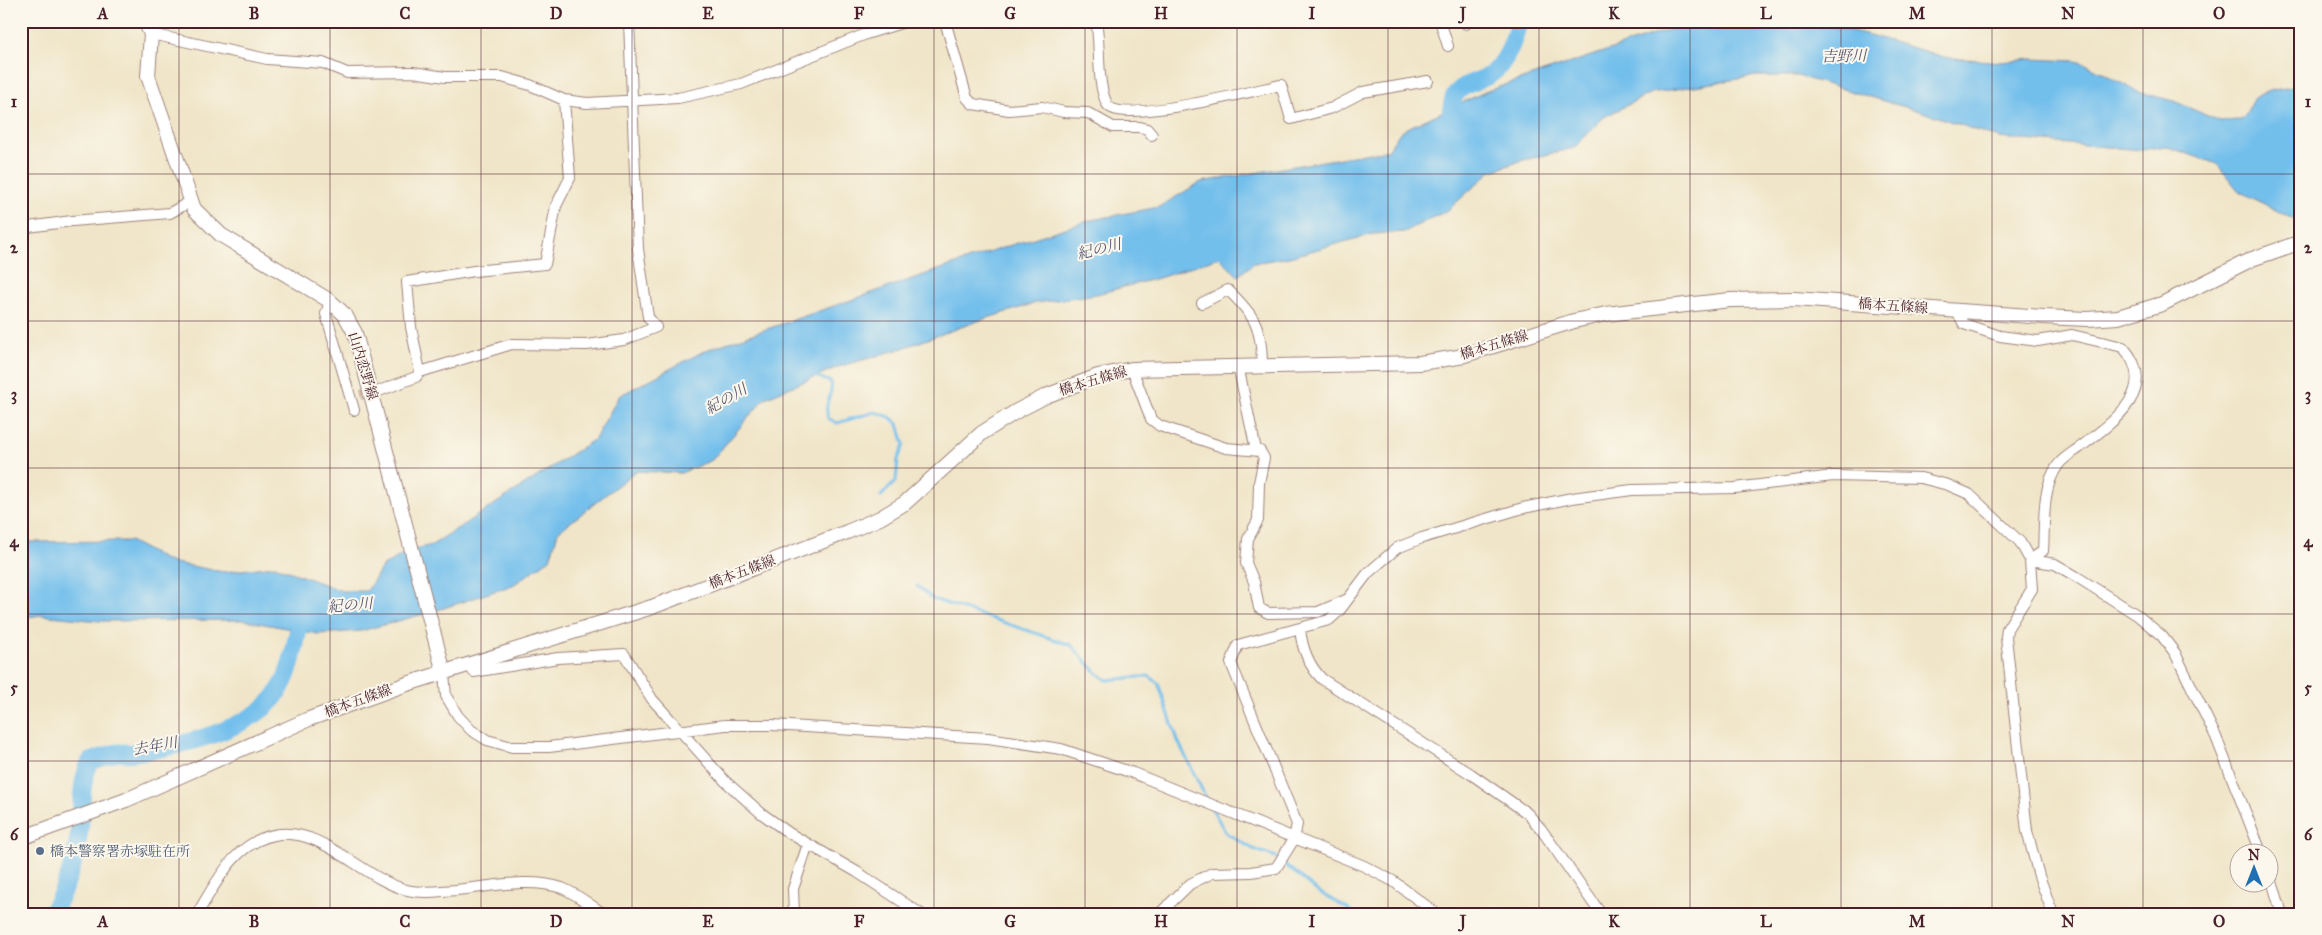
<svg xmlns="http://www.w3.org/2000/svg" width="2322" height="935" viewBox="0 0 2322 935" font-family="'IM FELL Great Primer','Noto Serif JP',serif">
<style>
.water{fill:#73bfec;stroke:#5e6f8c}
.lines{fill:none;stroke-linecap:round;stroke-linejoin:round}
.stream{stroke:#73bfec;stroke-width:3}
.river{stroke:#73bfec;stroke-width:18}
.minor-tunnel{stroke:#cfbda9;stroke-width:10;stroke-dasharray:10 5;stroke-linecap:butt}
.minor-casing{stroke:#9d827a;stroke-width:12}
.major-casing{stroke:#9d827a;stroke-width:16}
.minor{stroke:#fff;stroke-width:10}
.major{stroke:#fff;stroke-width:14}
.grid{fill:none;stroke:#4a1f2b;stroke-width:1;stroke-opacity:0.55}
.service-dot{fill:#5c6f8a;stroke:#fbf7ec;stroke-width:2}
.labels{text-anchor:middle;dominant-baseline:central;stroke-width:4;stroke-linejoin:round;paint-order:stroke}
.street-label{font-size:14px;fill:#4a1f2b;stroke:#fbf7ec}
.service-label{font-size:14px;fill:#4e5e75;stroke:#fbf7ec;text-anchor:start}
.water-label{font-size:15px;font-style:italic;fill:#58576f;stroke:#fbf7ec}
.neatline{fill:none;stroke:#4a1f2b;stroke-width:2}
.grid-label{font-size:16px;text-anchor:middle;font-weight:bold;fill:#4a1f2b}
</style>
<rect width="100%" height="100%" fill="#fbf7ec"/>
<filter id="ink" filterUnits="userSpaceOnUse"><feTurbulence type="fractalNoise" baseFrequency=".02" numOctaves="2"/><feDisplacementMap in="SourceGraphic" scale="10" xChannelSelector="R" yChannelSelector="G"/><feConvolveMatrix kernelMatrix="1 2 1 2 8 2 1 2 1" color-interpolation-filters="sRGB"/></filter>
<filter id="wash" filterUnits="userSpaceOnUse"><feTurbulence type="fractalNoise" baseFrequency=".0096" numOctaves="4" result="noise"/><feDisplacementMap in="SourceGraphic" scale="20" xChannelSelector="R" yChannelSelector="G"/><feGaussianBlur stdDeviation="1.12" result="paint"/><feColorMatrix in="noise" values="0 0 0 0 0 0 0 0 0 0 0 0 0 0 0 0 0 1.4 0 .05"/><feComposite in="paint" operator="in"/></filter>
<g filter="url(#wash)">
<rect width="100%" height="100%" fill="#f0e5c8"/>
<path class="water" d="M1807 21 1866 34 1944 57 2001 62 2032 59 2076 61 2088 65 2138 92 2174 101 2219 121 2241 120C2248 114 2247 110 2251 103 2259 89 2287 88 2301 86V220L2298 222 2238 190 2217 164 2165 146 2142 150 1999 138 1926 113 1798 76H1756L1651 93 1604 117 1574 148 1520 161 1490 172 1448 210 1404 232 1373 234 1289 257 1254 263 1238 276 1219 257 1162 277 1097 294 1036 303 978 321 900 349 838 367 765 398 712 460 681 473 636 471 558 532 550 559 513 585 435 611 361 631 318 634 243 620 100 621 41 615 21 618V543L25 542 130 541 169 562 224 572 275 566 342 591H367L382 567 408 551 432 545 595 439 619 396 706 350 1005 247 1091 220 1159 207 1201 182 1388 150 1401 131 1487 91 1692 22Z"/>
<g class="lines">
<path class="stream" d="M813 375 831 382C834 396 823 399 828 418L837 423 875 412 890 417 898 424 904 445 898 459 896 481 881 496
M917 586 933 599 1071 645 1097 673 1107 680 1149 676 1158 683 1178 741 1207 800
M1211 807 1226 833 1253 849 1276 857 1317 891 1356 914"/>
<path class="river" d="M1450 132C1451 123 1450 106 1454 97 1460 84 1478 82 1490 75 1507 63 1514 40 1519 21
M51 914C66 888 75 864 79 834 83 809 79 785 90 762 98 759 107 755 115 753 120 752 125 753 130 753 174 748 257 730 280 689 294 666 296 634 303 608"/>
</g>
</g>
<g filter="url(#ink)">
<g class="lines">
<path class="minor-tunnel" d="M360 395 378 391"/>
<defs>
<path id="minor" d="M945 21 967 98 973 104 1009 110 1042 107 1064 112 1088 113 1113 127H1140L1147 129 1152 135
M1096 21C1101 46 1096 82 1107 104 1118 126 1256 90 1281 85L1291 119 1332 108 1363 92 1428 81
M1440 21 1448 46
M1466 21V24
M151 34 267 59 323 63 347 73 413 72 445 77H502L530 85 564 100 587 103 678 98 741 84 866 34 908 21
M21 228 72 221 170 213 191 201
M330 301 326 314 354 410
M1202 303 1228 290C1255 316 1262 327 1262 366
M1956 310 1964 324 2000 336 2038 341 2072 335 2123 347C2161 390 2112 423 2079 448 2072 453 2063 458 2058 465 2041 489 2045 522 2043 551L2030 560
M1238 366 1256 450
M1132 369 1151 419 1160 426 1226 448 1260 451 1264 458 1259 483 1258 520 1248 539 1246 563 1254 582 1259 608 1268 613 1318 612 1348 599
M420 372 512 344 587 345 624 340 656 327 648 317 638 249 629 21
M379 391 416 377 420 372 411 327 407 282 474 271 545 264 556 206 570 178 564 100
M2030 560 2055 564 2077 577 2137 615 2162 636 2175 653 2216 737 2261 852
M1300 629C1302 648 1309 666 1322 679L1471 774 1527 813 1541 829 1601 914
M468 666 474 672 558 658 624 654 652 699 725 781 761 813 789 833 857 872 921 914
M444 673 446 696 458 716 471 730 487 740 512 747H549L725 725H772L988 738 1061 749 1133 773 1364 866 1393 881 1437 914
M2270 874 2282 914
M197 914C217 882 234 843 274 835 321 825 363 879 407 890 423 894 440 891 456 890 490 887 529 877 562 888 577 894 590 905 604 914
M794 914 793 889 808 844
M1159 914 1190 884 1212 873 1251 872 1276 868 1294 839 1297 824 1231 663 1238 645 1329 620 1339 611 1368 573 1397 548 1422 538 1523 508 1572 498 1632 490 1735 488 1833 476 1921 478 1948 485 1969 494 2020 542 2030 560 2032 589 2007 629 2006 637 2027 831 2039 876 2053 914"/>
<path id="major" d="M145 21 151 34 148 76 194 209 221 235 330 301 345 315 355 333 444 673
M21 838 126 800 309 719 407 684 652 607 847 532 880 518 905 503 982 433 1017 411 1046 396 1098 376 1132 369 1420 363 1458 357 1574 321 1606 314 1730 300 1794 299 2044 317 2087 319 2118 317 2162 304 2252 259 2301 242"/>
</defs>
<use href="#minor" class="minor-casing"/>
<use href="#major" class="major-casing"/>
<use href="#minor" class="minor"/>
<use href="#major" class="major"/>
</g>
</g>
<path class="grid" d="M179 21V914M330 21V914M481 21V914M632 21V914M783 21V914M934 21V914M1085 21V914M1237 21V914M1388 21V914M1539 21V914M1690 21V914M1841 21V914M1992 21V914M2143 21V914M21 174H2301M21 321H2301M21 468H2301M21 614H2301M21 761H2301"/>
<circle class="service-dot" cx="40" cy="851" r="5"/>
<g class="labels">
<g class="street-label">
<text transform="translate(1893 306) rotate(4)">橋本五條線</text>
<text transform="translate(1494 345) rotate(-17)">橋本五條線</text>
<text transform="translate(363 366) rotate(73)">山内恋野線</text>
<text transform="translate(1093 381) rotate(-17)">橋本五條線</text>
<text transform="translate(742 572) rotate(-21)">橋本五條線</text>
<text transform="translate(358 701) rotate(-20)">橋本五條線</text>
</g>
<g class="service-label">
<text x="50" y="851">橋本警察署赤塚駐在所</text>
</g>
<g class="water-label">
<text transform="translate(1844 56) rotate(-1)">吉野川</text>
<text transform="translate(1099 249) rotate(-14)">紀の川</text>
<text transform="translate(726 399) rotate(-30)">紀の川</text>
<text transform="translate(350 605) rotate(-5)">紀の川</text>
<text transform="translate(155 746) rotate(-10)">去年川</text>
</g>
</g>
<rect width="2322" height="935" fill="none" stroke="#fbf7ec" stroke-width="55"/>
<g transform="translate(2254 868)"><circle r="24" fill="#fbf7ec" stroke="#b4a19f"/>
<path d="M0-4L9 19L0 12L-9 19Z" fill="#1f6fb2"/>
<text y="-8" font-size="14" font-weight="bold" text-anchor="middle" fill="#4a1f2b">N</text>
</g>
<rect x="28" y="28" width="2266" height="880" class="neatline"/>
<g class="grid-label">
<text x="103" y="19">A</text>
<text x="254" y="19">B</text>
<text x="405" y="19">C</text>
<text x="556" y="19">D</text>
<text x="708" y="19">E</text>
<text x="859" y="19">F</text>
<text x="1010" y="19">G</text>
<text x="1161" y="19">H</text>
<text x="1312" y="19">I</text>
<text x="1463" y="19">J</text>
<text x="1614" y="19">K</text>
<text x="1766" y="19">L</text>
<text x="1917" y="19">M</text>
<text x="2068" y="19">N</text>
<text x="2219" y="19">O</text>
<text x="14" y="107">1</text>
<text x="2308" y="107">1</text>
<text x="14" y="253">2</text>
<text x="2308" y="253">2</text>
<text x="14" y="400">3</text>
<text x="2308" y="400">3</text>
<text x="14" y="547">4</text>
<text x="2308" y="547">4</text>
<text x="14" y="693">5</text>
<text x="2308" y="693">5</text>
<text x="14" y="840">6</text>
<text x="2308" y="840">6</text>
<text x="103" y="927">A</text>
<text x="254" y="927">B</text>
<text x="405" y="927">C</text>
<text x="556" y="927">D</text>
<text x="708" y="927">E</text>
<text x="859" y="927">F</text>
<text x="1010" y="927">G</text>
<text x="1161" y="927">H</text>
<text x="1312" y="927">I</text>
<text x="1463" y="927">J</text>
<text x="1614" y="927">K</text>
<text x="1766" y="927">L</text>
<text x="1917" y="927">M</text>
<text x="2068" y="927">N</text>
<text x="2219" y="927">O</text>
</g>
</svg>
